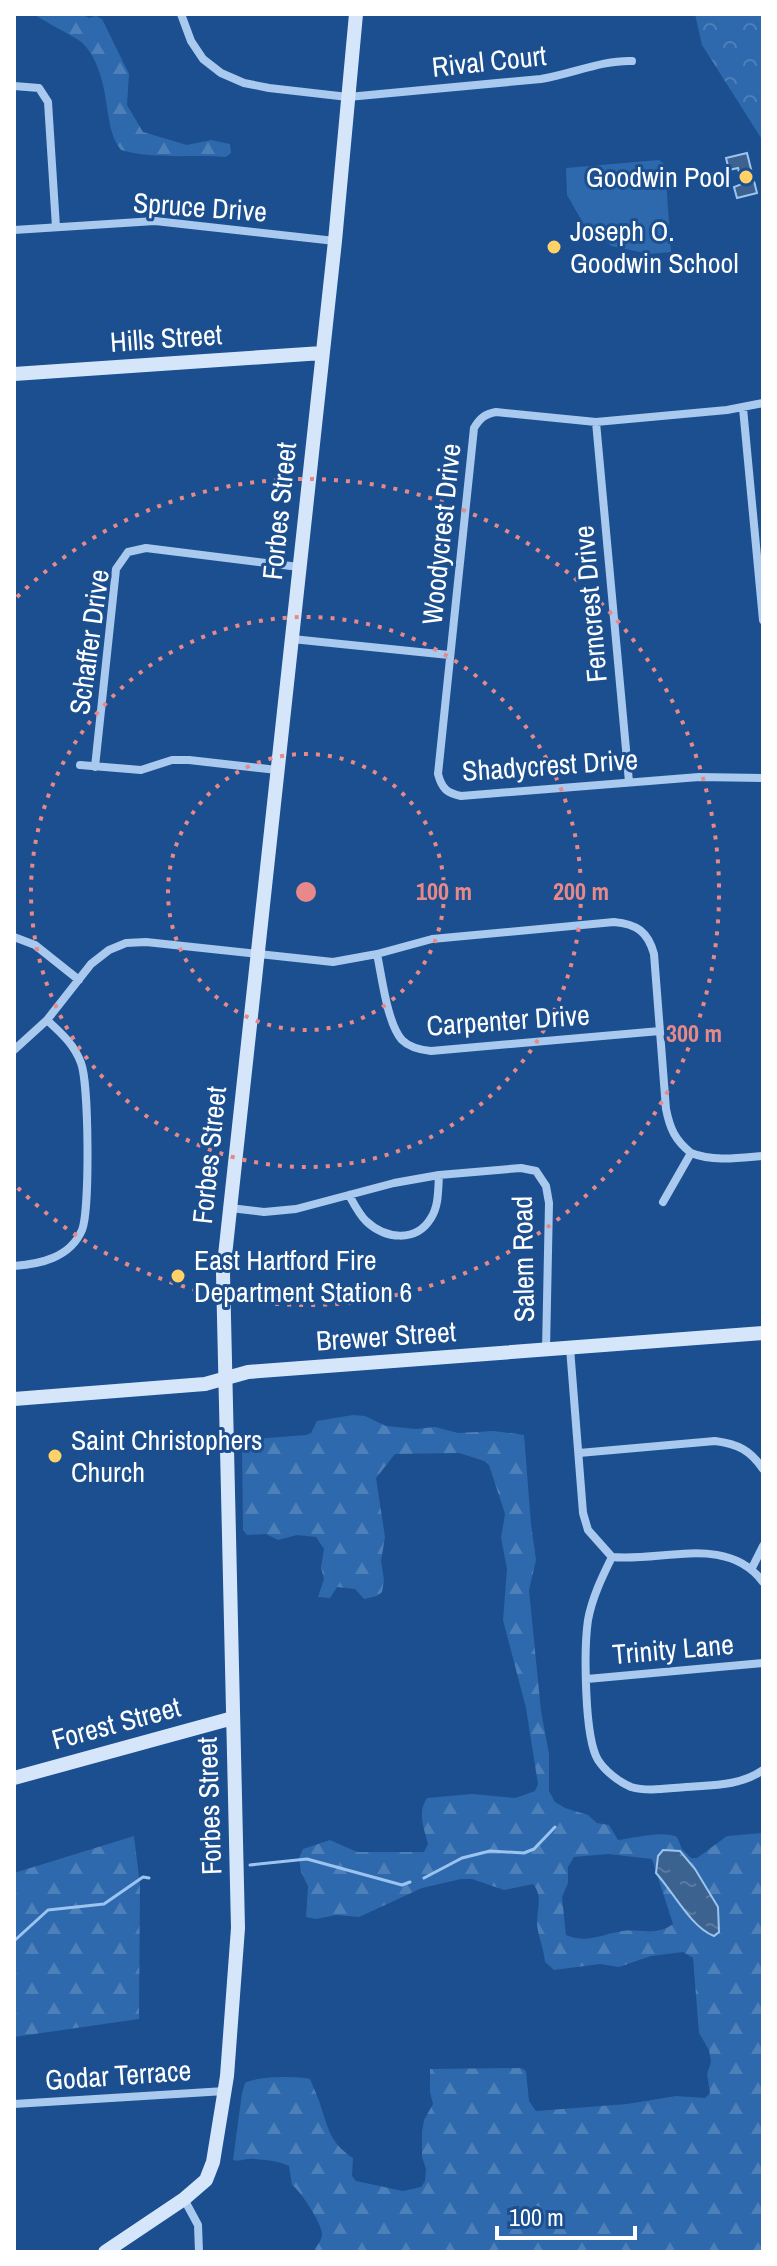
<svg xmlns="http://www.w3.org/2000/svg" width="777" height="2266" viewBox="0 0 777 2266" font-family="'Archivo Narrow',sans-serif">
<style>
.forest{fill:url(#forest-firs);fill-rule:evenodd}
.park{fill:url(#park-crowns)}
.pitch{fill:#2e69ad}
.water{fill:url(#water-ripples);stroke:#9cc4f0;stroke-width:2}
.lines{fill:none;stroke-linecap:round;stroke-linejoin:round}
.stream{stroke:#9cc4f0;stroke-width:3}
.street{stroke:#a9c9ee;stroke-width:8}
.secondary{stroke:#d6e6fa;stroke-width:14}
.ring{fill:none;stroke:#e88989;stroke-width:4;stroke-dasharray:4 8}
.poi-dot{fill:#ffd166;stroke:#1b4f8f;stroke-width:3}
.labels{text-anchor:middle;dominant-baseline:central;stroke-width:6;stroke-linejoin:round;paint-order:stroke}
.street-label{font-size:28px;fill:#fff;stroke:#1b4f8f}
.poi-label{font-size:28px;fill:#fff;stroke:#1b4f8f;text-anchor:start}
.centre{fill:#e88989;stroke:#1b4f8f;stroke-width:4}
.ring-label{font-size:24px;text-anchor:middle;font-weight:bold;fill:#e88989;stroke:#1b4f8f;stroke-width:6;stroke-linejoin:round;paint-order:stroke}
</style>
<defs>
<pattern id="forest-firs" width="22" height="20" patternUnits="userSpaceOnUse" patternTransform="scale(2)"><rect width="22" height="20" fill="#2e69ad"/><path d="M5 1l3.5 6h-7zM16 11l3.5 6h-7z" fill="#4d80b9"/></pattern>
<pattern id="park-crowns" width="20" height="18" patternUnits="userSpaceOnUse" patternTransform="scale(2)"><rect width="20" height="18" fill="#2e69ad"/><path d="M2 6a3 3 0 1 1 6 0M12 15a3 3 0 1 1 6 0" fill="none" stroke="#4d80b9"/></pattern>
<pattern id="water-ripples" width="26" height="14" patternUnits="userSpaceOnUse" patternTransform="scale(2)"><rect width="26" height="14" fill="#3c6290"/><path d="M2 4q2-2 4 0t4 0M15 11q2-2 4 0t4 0" fill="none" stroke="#597aa1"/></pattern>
</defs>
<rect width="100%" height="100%" fill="#1b4f8f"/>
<path class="forest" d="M33 14H81L89 18 96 16 102 19 129 74 127 105 143 132 187 145 211 140 230 144 231 153 226 157C192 154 155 160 121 150 110 137 109 118 106 101 104 83 95 49 77 39 63 31 48 23 33 14Z
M353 1415 365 1416 386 1426 416 1429 435 1427 458 1433 494 1431 524 1435 531 1524 536 1560 529 1590 541 1711 549 1754V1791L555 1802 565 1808 588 1815 597 1823 609 1825 618 1840C633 1838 664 1830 677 1837L682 1849 691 1858H697L727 1836 763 1833V2252H314C316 2246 322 2240 322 2235 323 2225 300 2190 292 2185L289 2166C279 2161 266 2160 254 2159 245 2158 242 2162 233 2160L242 2093 245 2083C258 2076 295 2076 310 2079 314 2089 319 2099 322 2110 329 2132 332 2144 353 2158L352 2176 356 2181 403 2191 421 2187 425 2181 426 2169 422 2157V2132L424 2120 433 2104 430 2092V2069L521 2068 526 2071 529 2101 536 2111 627 2104 676 2096 705 2098 710 2093 707 2074 711 2062 709 2050 699 2033 693 1958 683 1952 651 1956 619 1967 600 1964 554 1970 545 1962C544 1950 537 1932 537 1923 537 1909 543 1896 533 1884L504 1890 472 1879H461L422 1888 359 1917 336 1915 316 1919 306 1917 308 1886 301 1872 299 1858 303 1849 330 1840 357 1852H424L428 1844C424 1828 417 1813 427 1798L472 1794 515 1798 535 1791 538 1784 526 1708 503 1620 507 1569 501 1538 505 1514 489 1465 484 1461 459 1453 395 1454 376 1478 385 1537 381 1561 384 1580 382 1592 377 1596 364 1599 355 1589 337 1587 330 1598 318 1597 324 1579 321 1567 324 1549 316 1537 297 1535 278 1540 266 1534 247 1535 243 1530 242 1440 306 1435 311 1433 317 1421ZM608 1854 652 1859 673 1924C657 1936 641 1929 623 1931 602 1934 587 1944 566 1935L562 1897 568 1883V1867L574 1857Z
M134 1836 140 1885 139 2019 14 2037V1873Z"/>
<path class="park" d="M695 14H763V141L702 45Z"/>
<path class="pitch" d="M659 160 665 165 671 252 649 254 611 246 583 223 567 195 566 168Z"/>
<path class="water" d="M747 153 757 193 737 198 734 187 742 184 738 168 729 170 726 158Z
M663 1850 680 1851 695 1869 718 1907 719 1932 714 1936C691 1927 674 1893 656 1873L658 1856Z"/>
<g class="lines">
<path class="stream" d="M250 1865 307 1859 402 1885 410 1882
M424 1878 462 1858 490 1851 524 1853 534 1849 555 1827
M14 1941 48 1910 104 1904 143 1877 149 1878"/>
<path class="street" d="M181 14 191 41 203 59 221 73 244 83 269 88 348 97 541 79C572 74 602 60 632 61
M14 86 39 88 48 102 56 227
M14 230 155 221 335 241
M763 403 727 410 596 422 496 412C485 414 480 418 474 428L438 774C442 789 447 793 461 796L699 777 763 778
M743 408 763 620
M596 422 629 782
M292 639 449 655
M80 765 141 770 172 760H189L277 770
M95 767 116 569 128 552 146 548 299 567
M14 937 35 945 79 980
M377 954C382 977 387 1023 402 1040 410 1048 421 1050 431 1051L660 1031
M14 1050 47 1020 91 964 109 950 126 943 146 942 333 962 377 954 432 939 614 922C637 924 648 932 654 954L666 1109C670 1129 675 1140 691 1153
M349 1195C354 1204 359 1214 366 1221 385 1239 416 1243 431 1218 439 1206 438 1189 439 1175
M663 1202 691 1153C714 1162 739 1158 763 1156
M230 1208 264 1212 296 1209 394 1183 439 1175 521 1168 536 1171 546 1186 549 1203 546 1350
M14 1266C40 1264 70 1258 82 1230 90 1210 89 1084 81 1063 74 1044 61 1033 47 1020
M570 1348 583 1513 588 1530 612 1557C602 1577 592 1598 588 1620 584 1647 584 1737 598 1760 605 1771 619 1782 631 1787 648 1792 669 1788 686 1787 713 1785 740 1786 763 1770
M579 1453 715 1441C738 1444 750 1450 763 1469
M612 1557C663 1562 727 1534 763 1582
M752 1568 763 1546
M587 1679 763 1663
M14 2104 225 2091
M184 2199 198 2225 199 2252"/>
<path class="secondary" d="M14 374 322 353
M14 1399 205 1384 248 1372 763 1333
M14 1778 233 1718
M105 2252 184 2199 206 2180 213 2162 227 2076 238 1928 223 1274 335 241 356 14"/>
</g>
<g class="ring">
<circle cx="306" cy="892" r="138"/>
<circle cx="306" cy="892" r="275"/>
<path d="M17 597A413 413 0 1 1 17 1187"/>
</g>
<g class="poi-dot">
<circle cx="746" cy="177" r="8"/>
<circle cx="554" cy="247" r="8"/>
<circle cx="178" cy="1276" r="8"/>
<circle cx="55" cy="1456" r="8"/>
</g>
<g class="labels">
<g class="street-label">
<text transform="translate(489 61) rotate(-6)">Rival Court</text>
<text transform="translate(200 207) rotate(4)">Spruce Drive</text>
<text transform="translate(166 338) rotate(-4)">Hills Street</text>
<text transform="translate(279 511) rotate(-84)">Forbes Street</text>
<text transform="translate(441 534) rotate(-84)">Woodycrest Drive</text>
<text transform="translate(590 604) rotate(-95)">Ferncrest Drive</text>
<text transform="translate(89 642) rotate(-82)">Schaffer Drive</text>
<text transform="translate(550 765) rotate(-4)">Shadycrest Drive</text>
<text transform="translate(508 1020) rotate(-4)">Carpenter Drive</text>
<text transform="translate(209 1155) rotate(-84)">Forbes Street</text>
<text transform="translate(523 1259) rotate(-91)">Salem Road</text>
<text transform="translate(386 1336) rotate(-4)">Brewer Street</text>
<text transform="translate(673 1649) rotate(-5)">Trinity Lane</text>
<text transform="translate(116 1723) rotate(-15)">Forest Street</text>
<text transform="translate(209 1806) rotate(-92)">Forbes Street</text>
<text transform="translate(118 2075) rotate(-4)">Godar Terrace</text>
</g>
<g class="poi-label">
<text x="730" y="177" text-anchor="end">Goodwin Pool</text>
<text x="570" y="231">Joseph O.<tspan x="570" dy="32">Goodwin School</tspan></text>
<text x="194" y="1260">East Hartford Fire<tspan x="194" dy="32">Department Station 6</tspan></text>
<text x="71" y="1440">Saint Christophers<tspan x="71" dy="32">Church</tspan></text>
</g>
</g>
<circle cx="306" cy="892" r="12" class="centre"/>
<g class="ring-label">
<text x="444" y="900">100 m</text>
<text x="581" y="900">200 m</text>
<text x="694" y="1042">300 m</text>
</g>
<rect width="777" height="2266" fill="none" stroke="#ffffff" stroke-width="32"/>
<path d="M497 2226v12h138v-12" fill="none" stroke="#ffffff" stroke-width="4"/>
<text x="509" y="2226" font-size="24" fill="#ffffff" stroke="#1b4f8f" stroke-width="6" paint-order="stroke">100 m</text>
</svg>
